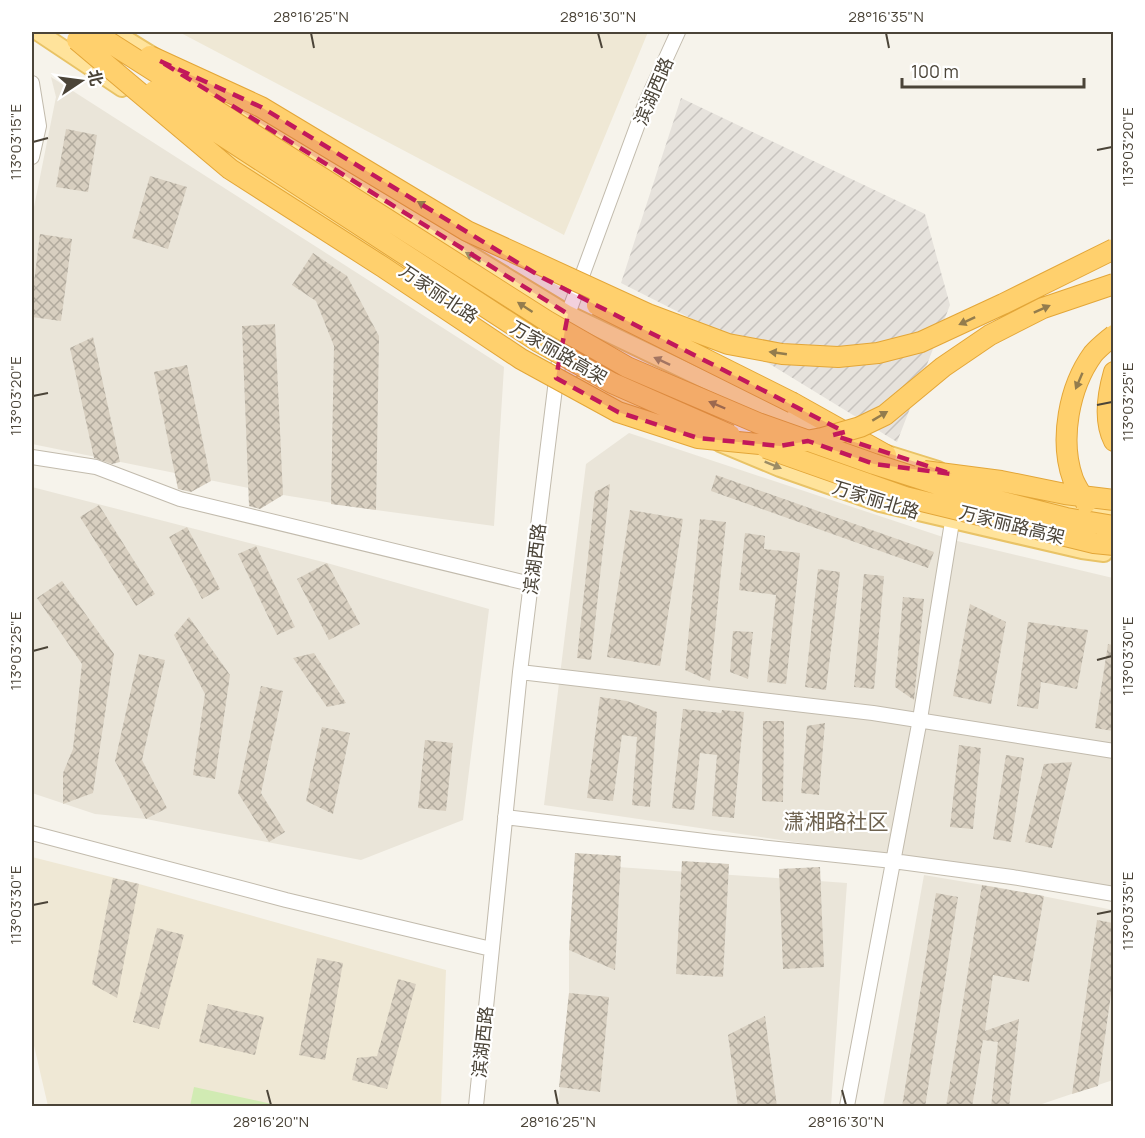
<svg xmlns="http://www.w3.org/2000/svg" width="1145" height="1138" viewBox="0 0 1145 1138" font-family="Manrope,'Noto Sans SC',sans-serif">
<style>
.residential{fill:#eae5d9}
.industrial{fill:url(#industrial-furrows)}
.education{fill:#efe8d5}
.garden{fill:#d1ebb3}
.building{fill:url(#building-cross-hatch)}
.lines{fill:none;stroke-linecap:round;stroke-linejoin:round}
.minor-casing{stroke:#c2bbad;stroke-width:16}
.major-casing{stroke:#e9c366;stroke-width:20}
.highway-casing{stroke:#e3a638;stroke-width:22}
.minor{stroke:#fff;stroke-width:14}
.major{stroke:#ffe39b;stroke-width:16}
.highway{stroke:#ffd06d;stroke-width:20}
.highway-bridge-casing{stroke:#e3a638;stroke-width:22;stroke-linecap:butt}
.highway-bridge{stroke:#ffd06d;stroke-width:20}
.oneway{fill:#937c4d}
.oneway2{fill:#9c8c65}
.marked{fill:#c2185b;fill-opacity:0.2;stroke:#c2185b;stroke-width:4.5;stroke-dasharray:12 8;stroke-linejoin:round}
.ticks{fill:none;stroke:#4b4438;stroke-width:2}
.labels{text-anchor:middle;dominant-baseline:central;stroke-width:4.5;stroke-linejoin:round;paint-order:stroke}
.street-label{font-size:18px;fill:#4b4438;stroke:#fff}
.quarter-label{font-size:21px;fill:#6e624f;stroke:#fff}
.neatline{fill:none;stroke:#4b4438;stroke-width:2}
.ticks-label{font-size:15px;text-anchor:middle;fill:#4b4438}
</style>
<defs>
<pattern id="industrial-furrows" width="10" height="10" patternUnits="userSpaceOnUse" patternTransform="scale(1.5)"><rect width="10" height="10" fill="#e6e2dc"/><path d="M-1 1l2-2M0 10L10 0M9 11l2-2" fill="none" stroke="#c7c3be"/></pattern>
<pattern id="building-cross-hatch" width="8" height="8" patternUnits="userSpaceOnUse" patternTransform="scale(1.5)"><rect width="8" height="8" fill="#d8cfc0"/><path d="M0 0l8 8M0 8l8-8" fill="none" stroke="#b1aa9d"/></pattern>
</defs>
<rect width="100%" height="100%" fill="#f6f3eb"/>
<path class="residential" d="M51 77 504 367 494 526 376 510 283 495 32 444V217L56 97Z
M629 433 949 539 1113 578V889L544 805 586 464Z
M32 487 327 563 489 609 463 820 361 860 146 819 95 814 32 793Z
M575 864 847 883 831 1106H558L569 993V950Z
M924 875 1007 889 1113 910V1080L1036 1106H883Z"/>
<path class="industrial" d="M681 98 925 214 950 305 897 442 716 331 621 283Z"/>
<path class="education" d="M179 32H648L564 235Z
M32 857 139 884 446 970 441 1106H48L32 1037Z"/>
<path class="garden" d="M194 1087 281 1106H190Z"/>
<path class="building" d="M66 129 97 135 88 192 56 187Z
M150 176 187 187 168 249 132 238Z
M40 234 72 239 61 321 32 317V298Z
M313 253 347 276 379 336 376 510 331 504 334 346 316 301 292 285Z
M275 324 283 495 260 509 249 506 242 326Z
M93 337 120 462 112 464 94 458 70 348Z
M187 365 211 481 191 492 178 489 154 372Z
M716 475 934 552 928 568 711 491Z
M610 484 591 660 577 658 595 492Z
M99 505 155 594 136 606 80 517Z
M630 510 683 519 660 666 607 657Z
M700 519 726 522 710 681 685 670Z
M187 527 220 589 202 599 169 537Z
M745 533 765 536 764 549 800 553 786 684 767 682 776 595 739 590Z
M256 546 295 627 277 635 238 554Z
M327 563 360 624 329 640 297 579Z
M818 569 840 572 826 690 805 687Z
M864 574 884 576 874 689 854 687Z
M62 581 114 654 93 793 63 804V773L73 749 82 664 37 598Z
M903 597 924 599 914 700 895 687Z
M970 604 1006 622 991 704 953 696Z
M189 617 230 675 215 779 193 775 205 694 174 635Z
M1028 622 1088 630 1077 689 1041 682 1038 709 1017 706Z
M733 631 753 632 748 679 730 672Z
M1108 644 1113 645V731L1095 728Z
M314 653 346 703 327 707 293 658Z
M139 654 165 660 142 760 167 808 146 819 115 761Z
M261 686 283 691 261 793 285 832 269 842 238 793Z
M600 697 627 701 657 712 650 807 632 805 637 737 622 735 613 801 587 798Z
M683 709 721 713 722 710 744 712 734 818 712 816 717 755 700 753 694 810 672 808Z
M763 721H784L783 802 762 801Z
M825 723 819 795 801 793 807 726Z
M322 727 350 733 333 814 306 801Z
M425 740 453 743 446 811 418 808Z
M959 745 981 748 973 829 950 827Z
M1006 755 1024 758 1011 842 993 839Z
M1072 762 1052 848 1025 842 1044 764Z
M575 853 621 856 615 970 569 950Z
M682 861 729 864 723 977 676 974Z
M820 867 824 967 783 969 779 869Z
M113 878 139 884 117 998 92 984Z
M982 885 1044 896 1029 982 993 975 985 1031 1019 1019 1009 1107H991L998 1042 983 1040 972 1107H946Z
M936 893 958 897 925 1107H902Z
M1097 920 1113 923V980L1098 1086 1072 1094Z
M157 928 184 935 159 1029 133 1022Z
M317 958 343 963 325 1060 299 1055Z
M398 979 416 984 387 1089 352 1080 357 1058 377 1056Z
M569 993 609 997 600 1092 559 1087Z
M208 1004 264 1017 255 1055 199 1042Z
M765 1016 777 1107H738L728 1035Z"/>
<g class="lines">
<defs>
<path id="minor" d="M32 83 39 126 32 157
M32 457 96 467 180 499 531 584
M520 672 873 713 1114 751
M505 817 713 842 893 861 1012 877 1114 894
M32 833 286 900 491 949
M476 1106 520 672 557 372 568 314 646 102 678 32
M847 1106 920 719 952 522"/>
<path id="major" d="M38 32 122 88
M114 32 161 61
M203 88 423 226 568 314 770 411 839 437
M214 147 422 281
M583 383 655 416
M720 443 780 468 880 503 1082 550 1104 553
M874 450 938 470
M1036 497 1114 515"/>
<path id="highway" d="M1114 372C1108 393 1103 420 1114 441
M793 403 886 455"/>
</defs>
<use href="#minor" class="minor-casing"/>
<use href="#major" class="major-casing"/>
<use href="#highway" class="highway-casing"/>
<use href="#minor" class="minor"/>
<use href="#major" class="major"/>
<use href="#highway" class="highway"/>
<defs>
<path id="highway-bridge" d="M93 32 547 321 627 367 758 423 874 464 952 489 1066 518 1114 526
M77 40 230 169 383 267 521 359 618 412 698 438 780 446 822 438 860 427 885 415 943 367 990 335 1043 308 1114 284
M150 56 261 107 467 231 648 314 728 344 782 354 838 357 878 353 921 342 1003 304 1114 249
M154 91 539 342 612 383 730 435
M597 305 793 403
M766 448 905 497 1094 543 1114 545
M924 471 1001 481 1065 494 1114 500
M1086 503C1082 495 1076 487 1073 479 1059 440 1069 387 1093 354 1099 347 1107 341 1114 335"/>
</defs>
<use href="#highway-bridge" class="highway-bridge-casing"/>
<use href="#highway-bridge" class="highway-bridge"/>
</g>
<defs><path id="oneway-solid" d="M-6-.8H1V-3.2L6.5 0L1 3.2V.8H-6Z" transform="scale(1.5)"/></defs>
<g class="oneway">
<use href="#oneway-solid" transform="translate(425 206) rotate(-149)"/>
<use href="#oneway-solid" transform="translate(525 307) rotate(-147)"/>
<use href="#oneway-solid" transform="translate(1042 309) rotate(-24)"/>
<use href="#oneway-solid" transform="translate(967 321) rotate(155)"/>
<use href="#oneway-solid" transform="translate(778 353) rotate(-172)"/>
<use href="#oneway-solid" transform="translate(1079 381) rotate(113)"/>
<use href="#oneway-solid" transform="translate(717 405) rotate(-157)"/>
<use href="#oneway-solid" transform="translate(880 416) rotate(-31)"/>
</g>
<g class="oneway2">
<use href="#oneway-solid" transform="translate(473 257) rotate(-148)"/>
<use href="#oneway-solid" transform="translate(662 361) rotate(-155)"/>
<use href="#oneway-solid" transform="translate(773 465) rotate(22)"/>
</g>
<path class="marked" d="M160 61 261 107 543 278 845 432 833 435 952 474 874 464 808 441 780 446 698 438 618 412 556 378 568 314Z"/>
<path class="ticks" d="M311 33 314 48M598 33 602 48M886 33 889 48M33 142 48 138M1097 150 1112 147M33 396 48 393M1097 405 1112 402M33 651 48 647M1097 660 1112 656M33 905 48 902M1097 914 1112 911M267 1090 271 1105M555 1090 558 1105M842 1090 846 1105"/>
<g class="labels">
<g class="street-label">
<text transform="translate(653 91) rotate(-67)">滨湖西路</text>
<text transform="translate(439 293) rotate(34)">万家丽北路</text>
<text transform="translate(559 352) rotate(30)">万家丽路高架</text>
<text transform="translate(876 499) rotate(17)">万家丽北路</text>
<text transform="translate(1012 524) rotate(14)">万家丽路高架</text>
<text transform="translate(534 559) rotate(-83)">滨湖西路</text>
<text transform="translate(482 1042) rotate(-84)">滨湖西路</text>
</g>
<g class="quarter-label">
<text x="836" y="821">潇湘路社区</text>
</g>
</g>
<rect width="1145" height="1138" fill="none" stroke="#ffffff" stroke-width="66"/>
<g transform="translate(81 81) rotate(77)" stroke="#ffffff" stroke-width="4.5" paint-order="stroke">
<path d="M0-4.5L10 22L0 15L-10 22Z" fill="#4b4438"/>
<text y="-9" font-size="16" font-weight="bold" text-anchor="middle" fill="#4b4438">北</text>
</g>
<path d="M902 78v9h182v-9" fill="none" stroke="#4b4438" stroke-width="3"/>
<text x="911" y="78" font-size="18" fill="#4b4438" stroke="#ffffff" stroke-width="4.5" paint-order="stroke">100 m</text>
<rect x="33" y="33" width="1079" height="1072" class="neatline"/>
<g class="ticks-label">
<text x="311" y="22">28°16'25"N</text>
<text x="598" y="22">28°16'30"N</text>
<text x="886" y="22">28°16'35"N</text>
<text transform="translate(16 142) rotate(-90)" y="5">113°03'15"E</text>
<text transform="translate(1128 147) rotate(-90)" y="5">113°03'20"E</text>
<text transform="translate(16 396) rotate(-90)" y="5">113°03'20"E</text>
<text transform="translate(1128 402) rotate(-90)" y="5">113°03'25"E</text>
<text transform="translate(16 651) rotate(-90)" y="5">113°03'25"E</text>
<text transform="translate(1128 656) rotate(-90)" y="5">113°03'30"E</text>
<text transform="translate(16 905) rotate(-90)" y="5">113°03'30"E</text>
<text transform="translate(1128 911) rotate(-90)" y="5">113°03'35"E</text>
<text x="271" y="1127">28°16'20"N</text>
<text x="558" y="1127">28°16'25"N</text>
<text x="846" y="1127">28°16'30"N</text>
</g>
</svg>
